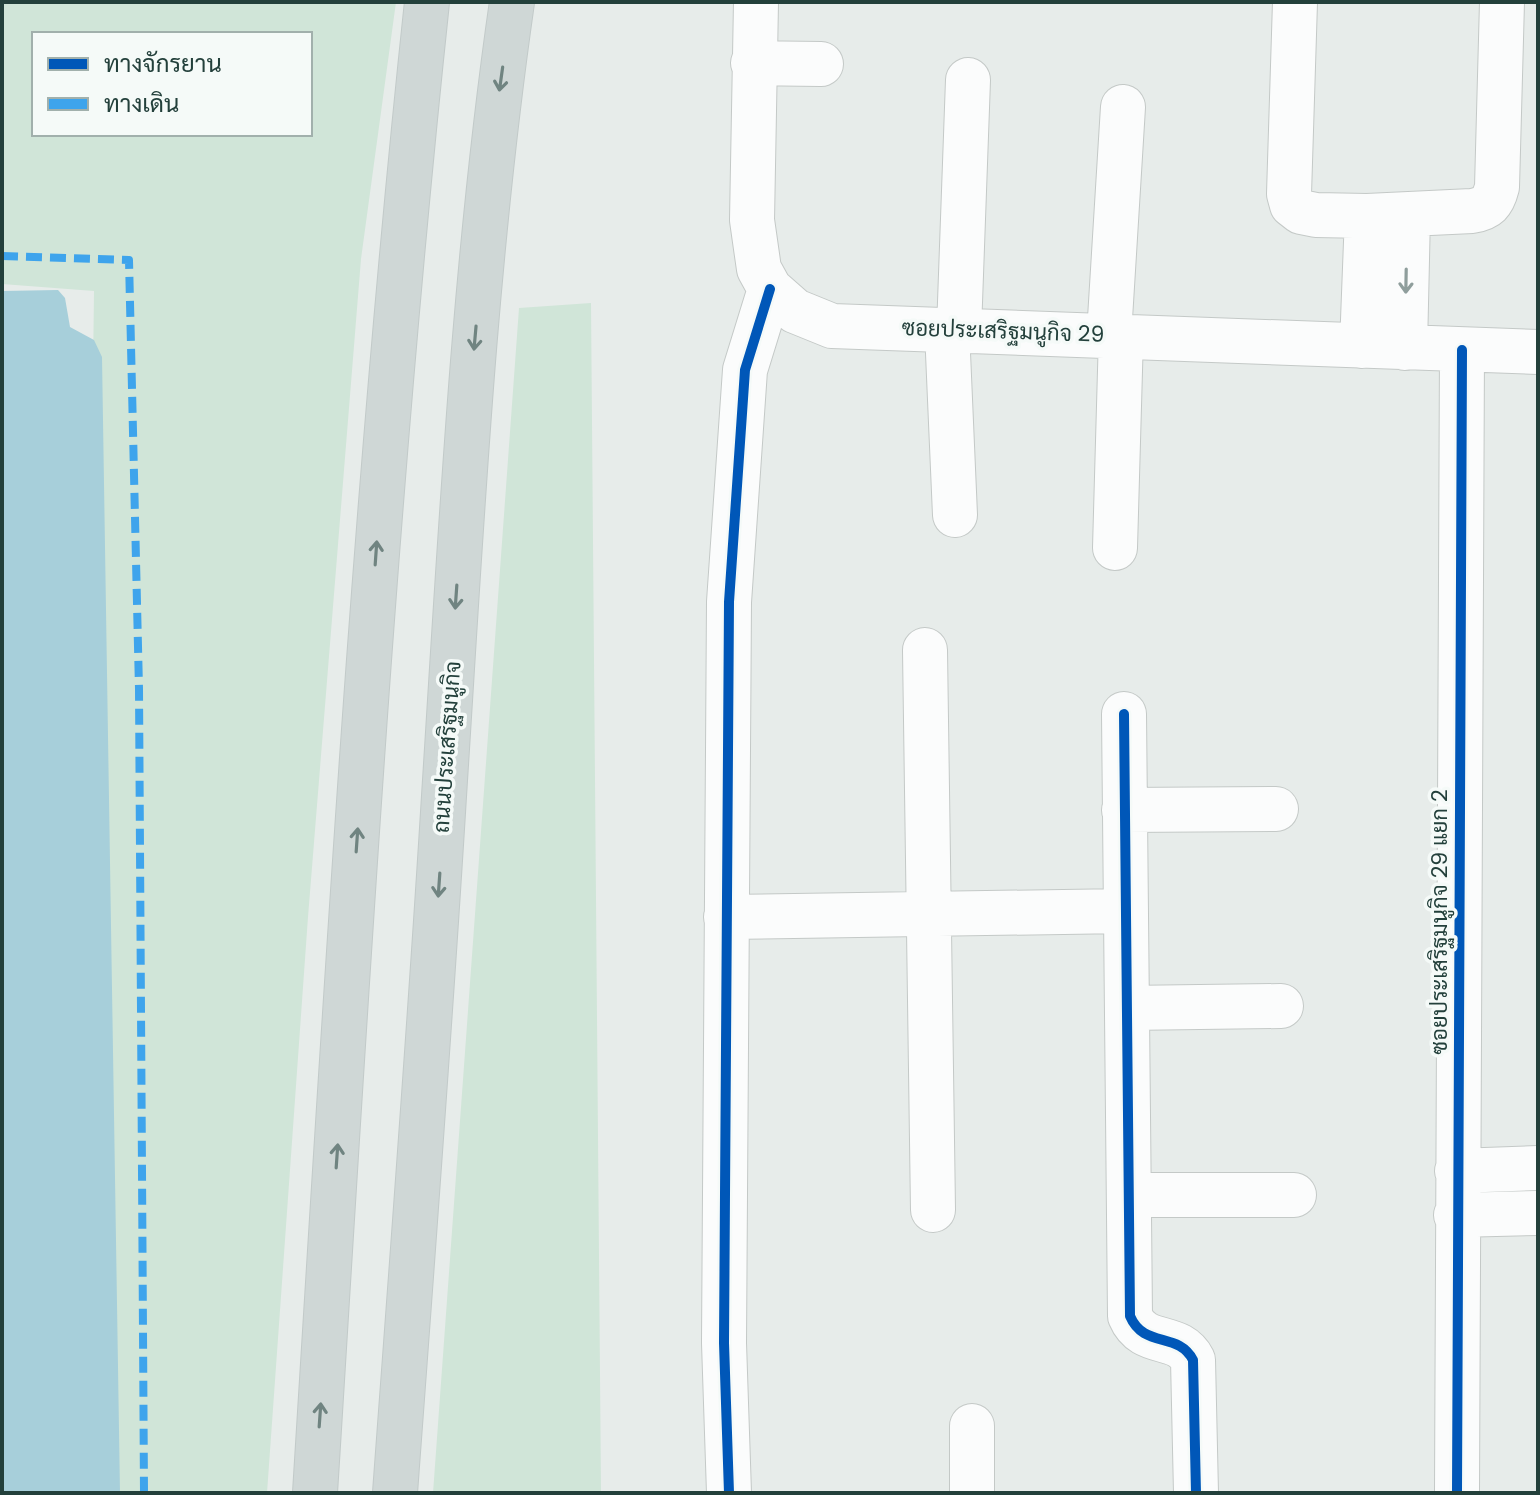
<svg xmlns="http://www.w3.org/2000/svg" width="1540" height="1495" viewBox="0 0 1540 1495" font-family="Poppins,Sarabun,sans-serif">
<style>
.green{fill:#d0e5d8;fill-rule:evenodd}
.water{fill:#a7cfda}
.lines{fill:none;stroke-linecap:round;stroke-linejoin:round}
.minor-casing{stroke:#c4c9c7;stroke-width:46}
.major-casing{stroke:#c2cac9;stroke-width:46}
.minor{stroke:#fbfcfc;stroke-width:44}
.major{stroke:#cfd7d6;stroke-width:44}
.quiet{stroke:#3ea4ec;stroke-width:8;stroke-dasharray:16 8;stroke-linecap:butt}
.cycleway-casing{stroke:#f5faf8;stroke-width:15}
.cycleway{stroke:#0057b8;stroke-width:10}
.oneway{stroke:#708481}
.oneway2{stroke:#8f9e9c}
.labels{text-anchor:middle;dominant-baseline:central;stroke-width:7;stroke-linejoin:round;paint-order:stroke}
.street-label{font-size:22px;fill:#23403b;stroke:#f5faf8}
</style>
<rect width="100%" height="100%" fill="#e7ecea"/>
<path class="green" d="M2 2H396L361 259 308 917 267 1493H79L94 291 2 284ZM34 34H310V134H34Z
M591 303 601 1493H433L519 308Z"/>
<path class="water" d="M58 290 65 298 70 327 94 340 102 357 120 1493H2V291Z"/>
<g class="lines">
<defs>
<path id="minor" d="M756 2 752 220 759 269 770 289 795 311 832 326 1538 352
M1295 2 1289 194 1292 205 1301 212 1316 215 1367 216 1472 211C1488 208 1493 203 1497 187L1502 2
M753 63 821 64
M947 330 955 515
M959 330 968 80
M1109 335 1123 107
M1362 346 1367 216
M1405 348 1408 215
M1115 548 1121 335
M925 650 933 1210
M1124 714 1130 1316C1144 1349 1178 1331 1193 1360L1196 1493
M1124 810 1276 809
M726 917 1126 911
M1127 1008 1281 1006
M1457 1171 1538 1168
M1130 1195H1294
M1456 1215 1538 1213
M972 1426V1493
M729 1493 724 1343 729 602 745 370 770 289
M1457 1493 1462 350"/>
<path id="major" d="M315 1493C346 996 374 498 427 2
M395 1493C412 1261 430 1028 444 796 461 531 474 265 512 2"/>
</defs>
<use href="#minor" class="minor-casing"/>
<use href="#major" class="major-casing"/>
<use href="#minor" class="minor"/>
<use href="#major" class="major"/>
<path class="quiet" d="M2 256 129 260 139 689 144 1493"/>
<defs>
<path id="cycleway" d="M1124 714 1130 1316C1144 1349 1178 1331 1193 1360L1196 1493
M729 1493 724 1343 729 602 745 370 770 289
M1457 1493 1462 350"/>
</defs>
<use href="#cycleway" class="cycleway-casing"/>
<use href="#cycleway" class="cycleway"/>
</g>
<defs><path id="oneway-shaft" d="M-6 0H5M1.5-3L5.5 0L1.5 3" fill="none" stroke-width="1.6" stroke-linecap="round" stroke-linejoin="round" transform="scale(2)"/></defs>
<g class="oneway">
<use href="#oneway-shaft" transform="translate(501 79) rotate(98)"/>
<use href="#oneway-shaft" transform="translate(475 338) rotate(95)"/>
<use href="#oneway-shaft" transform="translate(376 553) rotate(-86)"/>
<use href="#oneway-shaft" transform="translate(456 597) rotate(94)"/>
<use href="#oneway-shaft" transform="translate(357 840) rotate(-86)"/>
<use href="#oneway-shaft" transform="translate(439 885) rotate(94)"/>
<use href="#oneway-shaft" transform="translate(337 1156) rotate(-86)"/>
<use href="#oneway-shaft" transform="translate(320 1415) rotate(-86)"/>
</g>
<use class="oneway2" href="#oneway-shaft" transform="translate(1406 281) rotate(91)"/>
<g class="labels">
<g class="street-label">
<text transform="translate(1003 331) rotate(2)">ซอยประเสริฐมนูกิจ 29</text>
<text transform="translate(447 747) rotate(-86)">ถนนประเสริฐมนูกิจ</text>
<text transform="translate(1439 922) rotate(-90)">ซอยประเสริฐมนูกิจ 29 แยก 2</text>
</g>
</g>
<rect width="1540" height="1495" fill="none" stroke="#23403b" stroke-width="8"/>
<rect x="32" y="32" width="280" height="104" fill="#f5faf8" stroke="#a1b0ac" stroke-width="2"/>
<rect x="48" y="58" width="40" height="12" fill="#0057b8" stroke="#a1b0ac" stroke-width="2"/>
<text x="104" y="72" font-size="24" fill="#23403b">ทางจักรยาน</text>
<rect x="48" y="98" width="40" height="12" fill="#3ea4ec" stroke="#a1b0ac" stroke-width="2"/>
<text x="104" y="112" font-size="24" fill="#23403b">ทางเดิน</text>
</svg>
